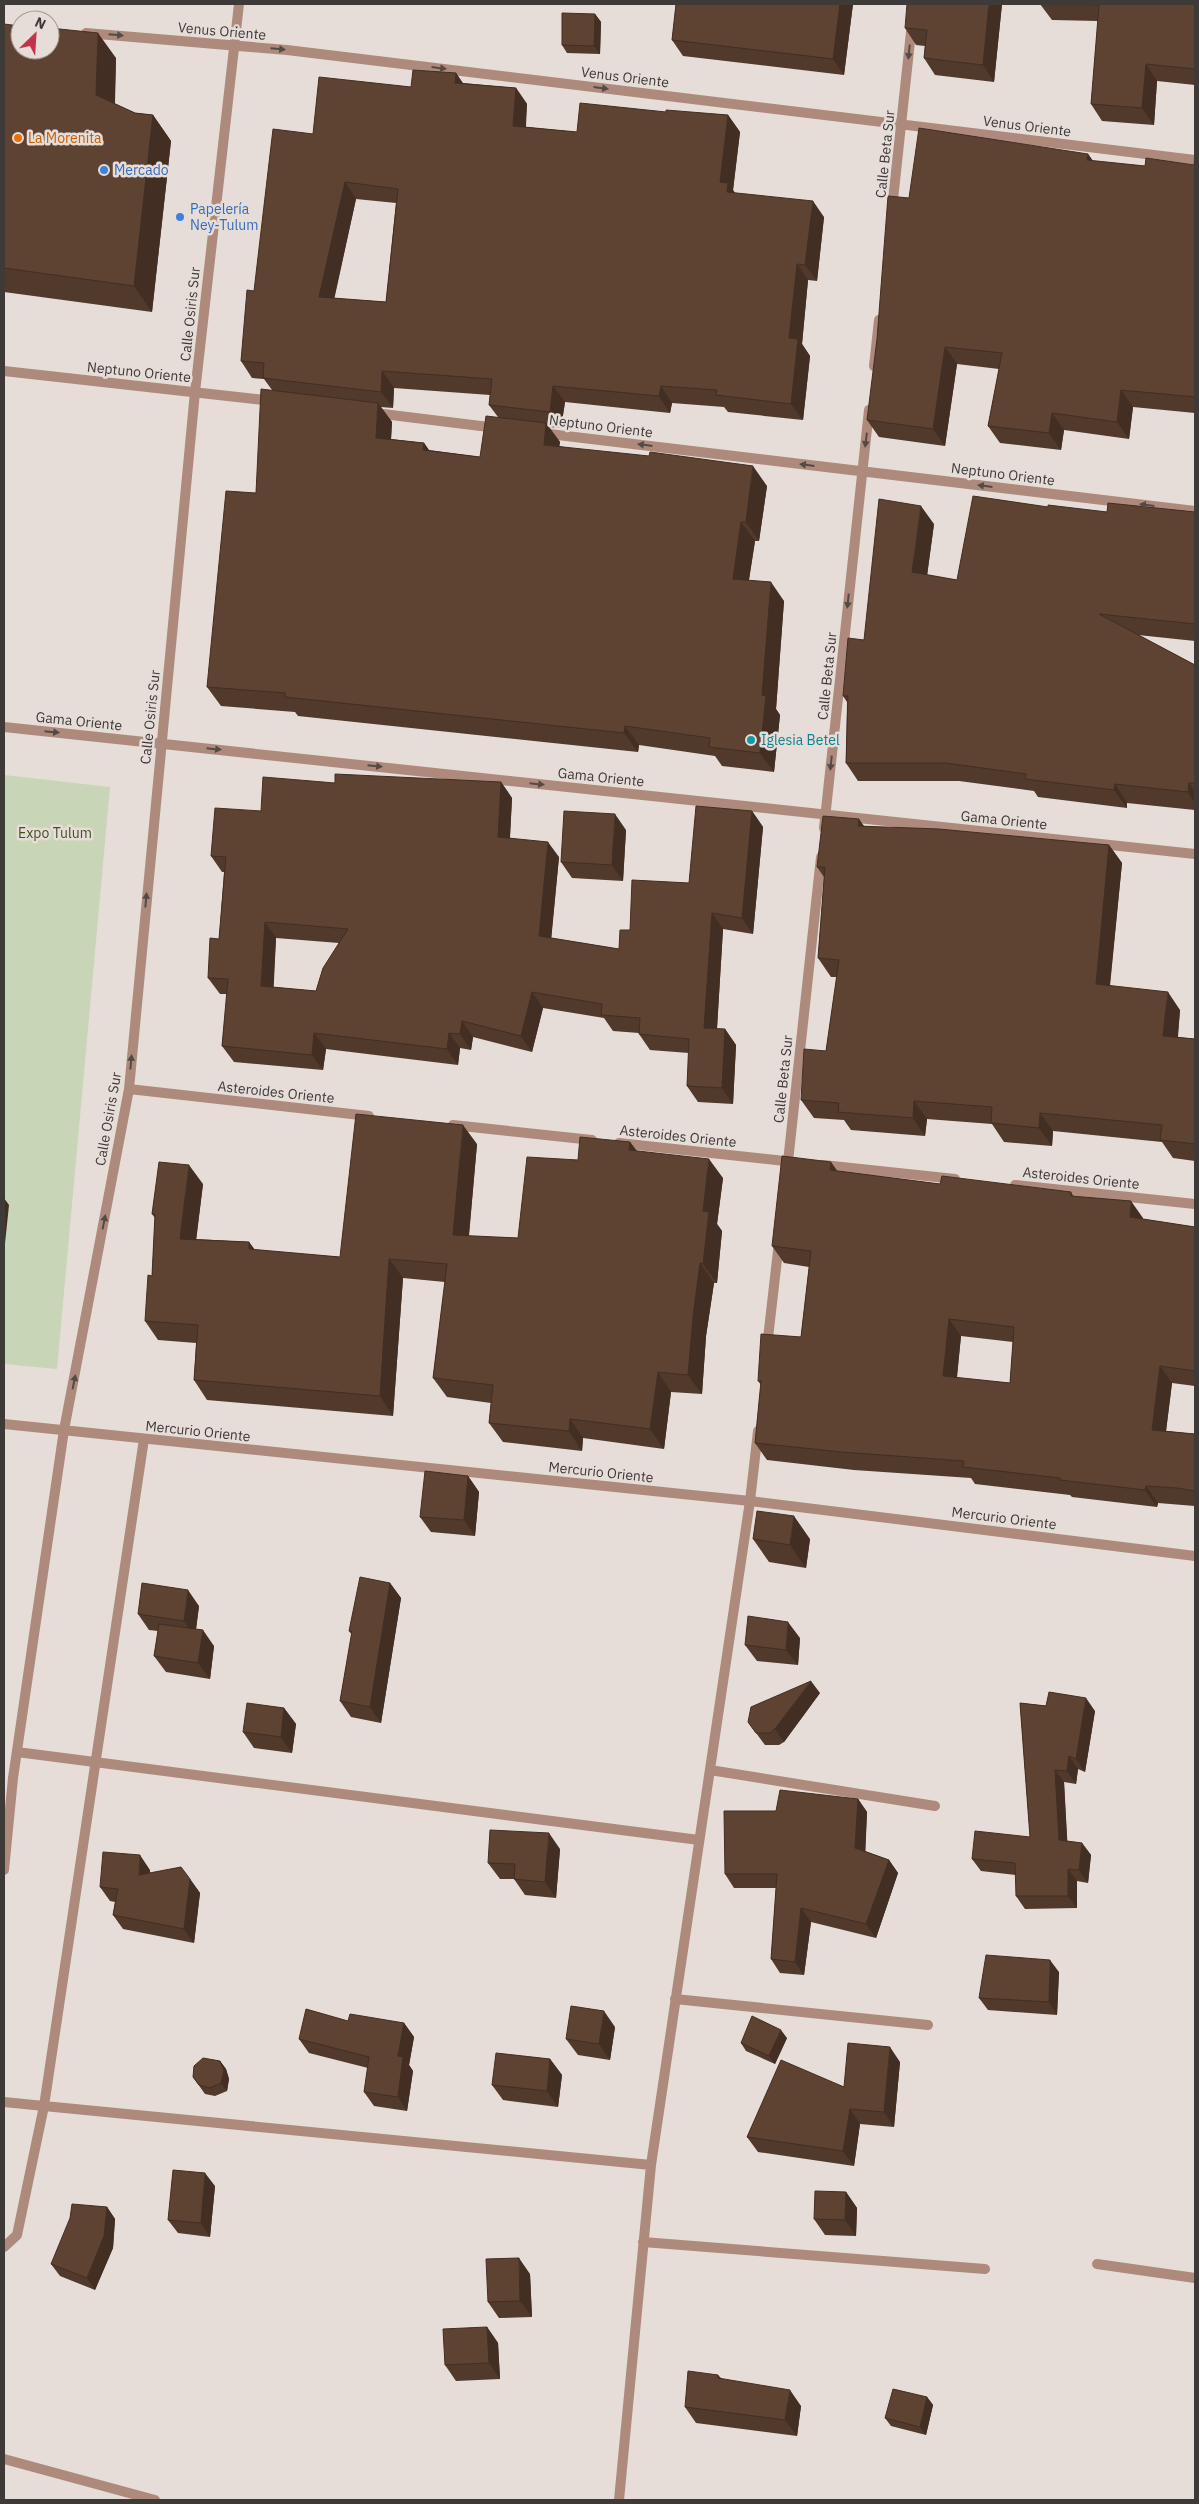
<svg xmlns="http://www.w3.org/2000/svg" width="1199" height="2504" viewBox="0 0 1199 2504" font-family="'IBM Plex Sans',sans-serif">
<style>
.green{fill:#c8d5b6}
.lines{fill:none;stroke-linecap:round;stroke-linejoin:round}
.minor{stroke:#ae8a7d;stroke-width:10}
.wall{fill:#51392b;fill-rule:evenodd}
.shaded-wall{fill:#422e23}
.building{fill:#5e4232;stroke:#422e23;fill-rule:evenodd}
.oneway{fill:#544a46}
.food-dot{fill:#e8710a;stroke:#e6ddd8;stroke-width:2}
.shop-dot{fill:#3f7fe0;stroke:#e6ddd8;stroke-width:2}
.culture-dot{fill:#0f9aa8;stroke:#e6ddd8;stroke-width:2}
.labels{text-anchor:middle;dominant-baseline:central;stroke-width:5;stroke-linejoin:round;paint-order:stroke}
.street-label{font-size:14px;fill:#3e3a38;stroke:#e6ddd8}
.food-label{font-size:14px;fill:#c56008;stroke:#e6ddd8;text-anchor:start}
.shop-label{font-size:14px;fill:#366cbe;stroke:#e6ddd8;text-anchor:start}
.culture-label{font-size:14px;fill:#0d838f;stroke:#e6ddd8;text-anchor:start}
.park-label{font-size:14px;fill:#41521f;stroke:#e6ddd8}
</style>
<rect width="100%" height="100%" fill="#e6ddd8"/>
<path class="green" d="M4 775 110 787 57 1369 4 1364Z"/>
<g class="lines">
<path class="minor" d="M86 33 287 50 1195 160
M892 209 914 4
M874 366 879 320
M4 371 273 401
M375 413 497 428
M541 433 1195 511
M4 727 1195 854
M824 828 869 410
M129 1089 369 1116
M453 1125 592 1140
M619 1143 794 1162
M823 1165 955 1179
M787 1171 821 857
M1015 1185 1195 1204
M767 1347 779 1242
M4 1424 750 1501 1195 1556
M144 1439 44 2106 651 2165
M17 1752 699 1840
M710 1770 935 1806
M4 1870 13 1778 64 1430 129 1089 195 392 239 4
M675 1999 928 2025
M4 2102 44 2106 17 2235 4 2247
M643 2242 985 2269
M1097 2264 1195 2278
M4 2459 155 2500
M619 2500 651 2165 750 1501 758 1431"/>
</g>
<path class="wall" d="M676 4H853L844 75 683 56 672 40Z
M1002 4 994 82 935 75 924 58 925 46 916 45 905 28Z
M1040 4H1195V85L1157 81 1154 125 1102 121 1091 104 1098 21 1052 20Z
M595 14 601 22 600 54 567 53 562 45Z
M4 24 116 58 115 104 135 113 153 115 171 141 152 312 4 292Z
M456 73 463 83 516 88 527 104 526 127 577 132 666 112 728 115 740 132 733 190 735 193 824 217 817 281 808 280 802 344 810 356 803 420 728 412 724 407 672 403 670 413 565 402 561 428 549 427 560 442 559 446 767 486 759 541H755L749 580 784 601 776 709 780 715 774 772 722 766 715 756 639 745 638 752 298 716 295 712 221 706 207 687 256 493 272 390 264 379 252 378 241 361 254 291 313 134ZM356 199 396 203 386 302 334 298ZM394 388 490 395 489 405 498 417 480 457 429 450 424 443 391 439 392 422 381 407 393 408Z
M1088 154 1093 161 1145 166 1194 165 1195 155V413L1133 407 1129 439 1064 430 1061 450 1000 443 988 426 999 369 957 364 945 446 879 437 867 420 909 198Z
M1048 507 1107 512H1195V641L1138 635 1195 665V810L1127 803V808L1038 797 1034 791 959 781H858L846 763 847 702 843 696 864 640 934 524 927 575 957 580Z
M501 782 512 798 510 838 559 857 551 938 619 949 630 930 689 883 752 811 763 827 753 934 723 929 717 1029H725L736 1045 733 1104 698 1102 687 1086 689 1053 650 1050 639 1034V1033L613 1031 604 1018 543 1008 532 1052 473 1037 471 1050 460 1048 458 1065 326 1049 323 1070 234 1062 222 1046 227 994H220L208 978 219 939 224 872H222L211 856 261 811 335 783ZM276 938 339 943 316 991 273 987Z
M864 826 1109 845 1122 863 1110 986 1180 1010 1178 1037 1195 1039V1161L1173 1158 1162 1142 1053 1131 1052 1146 1004 1142 992 1124 927 1119 925 1136 851 1130 844 1120 814 1118 801 1100 826 1051 837 977H831L818 958 824 877 817 867Z
M626 830 623 881 572 878 561 862Z
M630 1142 637 1151 723 1178 717 1224 722 1231 717 1283H714L706 1336 702 1394 671 1392 664 1449 583 1438 582 1451 503 1442 489 1423 491 1403 447 1397 433 1378 445 1282 403 1278 393 1416 207 1400 194 1380 196 1343 158 1340 145 1321 152 1276 155 1218 152 1214 203 1184 196 1239 249 1242 255 1250 340 1257 477 1144 469 1236 518 1238 578 1160Z
M838 1171 940 1184 1071 1192 1074 1197 1143 1218V1219L1195 1227V1386L1172 1383 1166 1431 1195 1434V1506L1158 1503 1157 1507 1072 1497 1070 1495 975 1484 971 1478 854 1470 767 1460 755 1443 761 1385 758 1381 801 1337 809 1267 784 1263 772 1246ZM961 1336 1013 1342 1010 1383 957 1378Z
M468 1476 479 1492 475 1536 431 1532 420 1517Z
M753 1539H810L806 1568 769 1562Z
M390 1583 401 1598 381 1723 351 1717 340 1701 352 1635 349 1631Z
M199 1606 196 1629 214 1646 210 1679 166 1672 154 1656 158 1631 149 1630 138 1614Z
M800 1638 798 1665 757 1661 745 1645Z
M820 1693 784 1742 779 1745H765L748 1722Z
M1020 1703 1095 1711 1085 1772 1078 1769 1076 1784 1064 1782 1067 1841 1082 1843 1091 1855 1088 1883 1077 1881V1908L1025 1909 1016 1896V1875L981 1871 972 1859 1030 1837Z
M284 1708 296 1724 292 1753 254 1748 243 1732Z
M858 1799 867 1812 865 1851 889 1860 898 1873 876 1938 811 1922 804 1975 780 1973 771 1959 776 1888H734L725 1874 776 1811Z
M560 1849 556 1898 525 1895 514 1879H500L488 1863Z
M150 1870V1873L190 1879 200 1893 194 1943 123 1929 113 1915 115 1902 110 1901 100 1887Z
M1059 1972 1057 2015 988 2010 979 1998Z
M348 2021 404 2023 414 2037 409 2065 413 2071 407 2111 374 2106 364 2092 368 2068 309 2053 299 2039Z
M615 2027 610 2060 578 2055 566 2039Z
M787 2038 775 2064 746 2051 741 2043Z
M550 2059 562 2075 558 2107 503 2100 492 2085Z
M220 2061 226 2069 229 2079 227 2091 215 2096 205 2094 193 2077Z
M900 2062 894 2127 860 2124 854 2166 758 2152 747 2137 844 2087Z
M215 2186 210 2237 178 2233 168 2220Z
M846 2192 857 2208 856 2236 825 2235 814 2219Z
M107 2207 115 2219 113 2248 95 2290 60 2276 51 2264Z
M530 2274 532 2317 499 2318 488 2302Z
M487 2327 498 2343 500 2379 456 2381 445 2365Z
M718 2375 722 2379 801 2406 797 2436 696 2423 685 2407Z
M927 2397 933 2405 926 2435 891 2426 885 2418Z"/>
<path class="shaded-wall" d="M840 4H853L844 75 833 59Z
M989 4H1002L994 82 983 65Z
M595 14 601 22 600 54 594 46Z
M98 33 116 58 114 121 96 95Z
M1146 64 1157 81 1154 125 1142 108Z
M456 73 467 90 455 83Z
M516 88 527 104 524 142 513 126Z
M153 115 171 141 152 312 134 286Z
M728 115 740 132 733 190 739 199V208L720 182Z
M1088 154 1100 171 1087 160Z
M345 182 356 199 331 314 319 297Z
M813 201 824 217 817 281 805 265Z
M797 264 808 280 802 344 810 356 803 420 791 404 789 338Z
M945 347 957 364 945 446 933 429Z
M382 371 394 388 393 408 381 392Z
M553 386 565 402 561 428 550 412Z
M661 386 672 403 670 413 659 396Z
M1121 390 1133 407 1129 439 1117 422Z
M378 403 392 422 390 457 376 438Z
M1052 413 1064 430 1061 450 1049 433Z
M546 423 560 442 557 464 544 445Z
M424 443 437 462 423 450Z
M753 466 767 486 759 541 746 522Z
M921 506 934 524 925 591 912 572Z
M741 522 755 541 746 598 733 579Z
M771 582 784 601 776 709 780 715 774 772 760 753 762 695Z
M625 726 639 745 638 752 624 733Z
M501 782 512 798 509 853 498 837Z
M1189 783 1195 792V803L1188 792Z
M1115 784 1127 803V808L1114 790Z
M752 811 763 827 753 934 742 918Z
M615 814 626 830 623 881 612 865Z
M859 819 872 837 858 826Z
M548 842 559 857 550 952 539 936Z
M1109 845 1122 863 1108 1002 1096 984Z
M712 913 723 929 716 1044 704 1028Z
M265 922 276 938 273 1002 261 986Z
M532 992 543 1008 532 1052 521 1036Z
M1168 992 1180 1010 1176 1054 1163 1036Z
M462 1021 473 1037 471 1050 460 1034Z
M725 1029 736 1045 733 1104 722 1088Z
M314 1033 326 1049 323 1070 312 1055Z
M449 1033 460 1048 458 1065 447 1049Z
M914 1101 927 1119 925 1136 913 1118Z
M1040 1113 1053 1131 1052 1146 1039 1128Z
M463 1125 477 1144 467 1255 453 1235Z
M630 1142 644 1161 629 1150Z
M709 1159 723 1178 717 1224 722 1231 717 1283 703 1264V1211Z
M831 1162 843 1179 830 1170Z
M189 1165 203 1184 194 1258 180 1239Z
M4 1198 9 1205 4 1253Z
M1131 1201 1143 1218 1142 1234 1130 1217Z
M249 1242 263 1261 249 1249Z
M389 1259 403 1278 393 1416 380 1396Z
M700 1263 714 1283 706 1336 702 1394 688 1375 693 1317Z
M949 1319 961 1336 955 1393 943 1376Z
M1160 1366 1172 1383 1164 1447 1152 1430Z
M658 1372 671 1392 664 1449 650 1429Z
M570 1419 583 1438 582 1451 569 1431Z
M468 1476 479 1492 475 1536 464 1520Z
M1146 1486 1158 1503 1157 1507 1145 1490Z
M794 1516 810 1539 806 1568 790 1545Z
M390 1583 401 1598 381 1723 370 1707Z
M188 1590 199 1606 195 1637 184 1621Z
M788 1622 800 1638 798 1665 786 1650Z
M203 1630 214 1646 210 1679 198 1663Z
M811 1681 820 1693 784 1742 775 1729Z
M1086 1698 1095 1711 1085 1772 1076 1759Z
M284 1708 296 1724 292 1753 281 1737Z
M1069 1756 1078 1769 1076 1784 1067 1771Z
M1055 1770 1064 1782 1068 1853 1059 1840Z
M858 1799 867 1812 865 1861 855 1848Z
M549 1833 560 1849 556 1898 545 1882Z
M1082 1843 1091 1855 1088 1883 1079 1870Z
M140 1855 150 1870 149 1889 139 1875Z
M889 1860 898 1873 876 1938 866 1924Z
M1068 1869 1077 1881V1908L1068 1896Z
M190 1879 200 1893 194 1943 184 1929Z
M801 1908 811 1922 804 1975 795 1962Z
M1050 1960 1059 1972 1057 2015 1049 2002Z
M604 2011 615 2027 610 2060 599 2044Z
M404 2023 414 2037 409 2065 413 2071 407 2111 398 2097V2056Z
M781 2030 787 2038 775 2064 769 2056Z
M890 2047 900 2062 894 2127 884 2112Z
M550 2059 562 2075 558 2107 547 2091Z
M220 2061 226 2069 229 2079 227 2091 221 2083Z
M850 2109 860 2124 854 2166 843 2151Z
M205 2173 215 2186 210 2237 201 2223Z
M846 2192 857 2208 856 2236 845 2220Z
M107 2207 115 2219 113 2248 95 2290 87 2278Z
M519 2258 530 2274 532 2317 520 2301Z
M487 2327 498 2343 500 2379 489 2363Z
M790 2390 801 2406 797 2436 785 2420Z
M927 2397 933 2405 926 2435 920 2427Z"/>
<path class="building" d="M676 4H840L833 59 672 40Z
M907 4H989L983 65 924 58 927 30 905 28Z
M1069 4H1195V69L1146 64 1142 108 1091 104 1099 5Z
M562 13 595 14 594 46 562 45Z
M4 24 20 26V50H50V28L98 33 96 95 135 113 153 115 134 286 4 268Z
M413 70 456 73 455 83 516 88 513 126 577 132 580 103 666 112V110L728 115 720 182 728 183 727 192 813 201 805 265 797 264 789 338 798 339 791 404 716 395 717 390 661 386 659 396 553 386 550 412 489 405 492 379 382 371 381 392 263 378 264 363 241 361 247 290 254 291 273 129 313 134 319 77 411 87ZM345 182 398 189 386 302 319 297Z
M919 128 1088 154 1087 160 1145 166 1146 158 1194 165 1195 155V397L1121 390 1117 422 1052 413 1049 433 988 426 1002 353 945 347 933 429 867 420 877 339 888 196 909 198Z
M261 389 378 403 376 438 424 443 423 450 480 457 486 416 546 423 544 445 649 456 650 452 753 466 746 522H741L733 579 771 582 762 695 766 696 760 753 709 747 710 738 625 726 624 733 285 697V693L207 687 226 491 256 493Z
M973 496 1048 507V505L1107 512 1108 503 1195 512V624L1099 614 1195 665V783H1189L1188 792 1115 784 1114 790 1025 779 1026 774 946 763H846L848 696H843L848 638 864 640 879 499 921 506 912 572 957 580Z
M335 774 501 782 498 837 548 842 539 936 619 949 620 930H630L632 880 689 883 696 806 752 811 742 918 712 913 704 1028 725 1029 722 1088 687 1086 689 1039 639 1034 640 1018 601 1015 602 1004 532 992 521 1036 462 1021 460 1034 449 1033 447 1049 314 1033 312 1055 222 1046 228 979 208 978 210 938 219 939 226 857 211 856 215 808 261 811 263 777 335 783ZM265 922 348 929 323 968 316 991 261 986Z
M564 811 615 814 612 865 561 862Z
M823 816 859 819 858 826 939 829 1109 845 1096 984 1168 992 1163 1036 1195 1039V1144L1160 1140 1162 1125 1040 1113 1039 1128 991 1123 992 1107 914 1101 913 1118 838 1112 839 1103 801 1100 804 1049 826 1051 839 960 818 958 825 867H817Z
M356 1114 463 1125 453 1235 518 1238 527 1157 578 1160 580 1137 630 1142 629 1150 709 1159 703 1211 709 1212 703 1264 700 1263 693 1317 688 1375 658 1372 650 1429 570 1419 569 1431 489 1423 493 1385 433 1378 447 1264 389 1259 380 1396 194 1380 198 1325 145 1321 148 1275 152 1276 155 1214H152L159 1162 189 1165 180 1239 249 1242V1249L340 1257Z
M782 1156 831 1162 830 1170 940 1184 942 1176 1071 1192V1196L1131 1201 1130 1217 1195 1227V1371L1160 1366 1152 1430 1195 1434V1491L1177 1488 1146 1486 1145 1490 1060 1480V1478L963 1467 964 1461 842 1452 755 1443 761 1381H758L761 1334 801 1337 811 1251 772 1246ZM949 1319 1014 1327 1010 1383 943 1376Z
M425 1471 468 1476 464 1520 420 1517Z
M757 1511 794 1516 790 1545 753 1539Z
M360 1577 390 1583 370 1707 340 1701 352 1631H349Z
M142 1583 188 1590 184 1621 138 1614Z
M748 1616 788 1622 786 1650 745 1645Z
M159 1624 203 1630 198 1663 154 1656Z
M811 1681 775 1729 770 1733H756L748 1722 751 1707Z
M1049 1692 1086 1698 1076 1759 1069 1756 1067 1771 1055 1770 1059 1840 1082 1843 1079 1870 1068 1869V1896H1016L1015 1863 972 1859 975 1831 1030 1837 1020 1703 1046 1706Z
M247 1703 284 1708 281 1737 243 1732Z
M780 1790 858 1799 855 1848 889 1860 866 1924 801 1908 795 1962 771 1959 777 1874H725L724 1811H776Z
M490 1830 549 1833 545 1882 514 1879 515 1864 488 1863Z
M103 1852 140 1855 139 1875 181 1867 190 1879 184 1929 113 1915 118 1889 100 1887Z
M986 1955 1050 1960 1049 2002 979 1998Z
M571 2006 604 2011 599 2044 566 2039Z
M306 2009 348 2021 350 2014 404 2023 398 2056 403 2057 398 2097 364 2092 369 2057 299 2039Z
M752 2016 781 2030 769 2056 741 2043Z
M848 2043 890 2047 884 2112 850 2109 843 2151 747 2137 781 2060 844 2087Z
M496 2053 550 2059 547 2091 492 2085Z
M203 2058 220 2061 224 2071 221 2083 210 2088 199 2085 193 2077 194 2066Z
M173 2170 205 2173 201 2223 168 2220Z
M815 2191 846 2192 845 2220 814 2219Z
M72 2204 107 2207 104 2236 87 2278 51 2264 70 2218Z
M519 2258 520 2301 488 2302 486 2259Z
M487 2327 489 2363 445 2365 443 2329Z
M688 2371 718 2375V2378L790 2390 785 2420 685 2407Z
M893 2389 927 2397 920 2427 885 2418Z"/>
<defs><path id="oneway-solid" d="M-6-.8H1V-3.2L6.5 0L1 3.2V.8H-6Z" transform="scale(1.25)"/></defs>
<g class="oneway">
<use href="#oneway-solid" transform="translate(116 35) rotate(5)"/>
<use href="#oneway-solid" transform="translate(278 49) rotate(5)"/>
<use href="#oneway-solid" transform="translate(909 52) rotate(96)"/>
<use href="#oneway-solid" transform="translate(439 68) rotate(7)"/>
<use href="#oneway-solid" transform="translate(601 88) rotate(7)"/>
<use href="#oneway-solid" transform="translate(866 440) rotate(97)"/>
<use href="#oneway-solid" transform="translate(645 445) rotate(-173)"/>
<use href="#oneway-solid" transform="translate(807 465) rotate(-173)"/>
<use href="#oneway-solid" transform="translate(985 486) rotate(-173)"/>
<use href="#oneway-solid" transform="translate(1147 505) rotate(-173)"/>
<use href="#oneway-solid" transform="translate(848 601) rotate(96)"/>
<use href="#oneway-solid" transform="translate(52 732) rotate(6)"/>
<use href="#oneway-solid" transform="translate(214 749) rotate(6)"/>
<use href="#oneway-solid" transform="translate(831 763) rotate(96)"/>
<use href="#oneway-solid" transform="translate(375 766) rotate(6)"/>
<use href="#oneway-solid" transform="translate(537 784) rotate(6)"/>
<use href="#oneway-solid" transform="translate(146 900) rotate(-85)"/>
<use href="#oneway-solid" transform="translate(131 1062) rotate(-85)"/>
<use href="#oneway-solid" transform="translate(104 1222) rotate(-79)"/>
<use href="#oneway-solid" transform="translate(74 1382) rotate(-79)"/>
</g>
<circle class="food-dot" cx="18" cy="138" r="5"/>
<g class="shop-dot">
<circle cx="104" cy="170" r="5"/>
<circle cx="180" cy="217" r="5"/>
</g>
<circle class="culture-dot" cx="751" cy="740" r="5"/>
<g class="labels">
<g class="street-label">
<text transform="translate(222 31) rotate(5)">Venus Oriente</text>
<text transform="translate(625 77) rotate(7)">Venus Oriente</text>
<text transform="translate(1027 126) rotate(7)">Venus Oriente</text>
<text transform="translate(885 154) rotate(-84)">Calle Beta Sur</text>
<text transform="translate(190 314) rotate(-84)">Calle Osiris Sur</text>
<text transform="translate(139 372) rotate(6)">Neptuno Oriente</text>
<text transform="translate(601 426) rotate(7)">Neptuno Oriente</text>
<text transform="translate(1003 474) rotate(7)">Neptuno Oriente</text>
<text transform="translate(827 676) rotate(-84)">Calle Beta Sur</text>
<text transform="translate(150 717) rotate(-84)">Calle Osiris Sur</text>
<text transform="translate(79 721) rotate(6)">Gama Oriente</text>
<text transform="translate(601 777) rotate(6)">Gama Oriente</text>
<text transform="translate(1004 820) rotate(6)">Gama Oriente</text>
<text transform="translate(783 1079) rotate(-84)">Calle Beta Sur</text>
<text transform="translate(276 1092) rotate(6)">Asteroides Oriente</text>
<text transform="translate(108 1119) rotate(-80)">Calle Osiris Sur</text>
<text transform="translate(678 1136) rotate(6)">Asteroides Oriente</text>
<text transform="translate(1081 1178) rotate(6)">Asteroides Oriente</text>
<text transform="translate(198 1431) rotate(6)">Mercurio Oriente</text>
<text transform="translate(601 1472) rotate(6)">Mercurio Oriente</text>
<text transform="translate(1004 1518) rotate(7)">Mercurio Oriente</text>
</g>
<g class="food-label">
<text x="28" y="138">La Morenita</text>
</g>
<g class="shop-label">
<text x="114" y="170">Mercado</text>
<text x="190" y="209">Papelería<tspan x="190" dy="16">Ney-Tulum</tspan></text>
</g>
<g class="culture-label">
<text x="761" y="740">Iglesia Betel</text>
</g>
<g class="park-label">
<text x="55" y="833">Expo Tulum</text>
</g>
</g>
<rect width="1199" height="2504" fill="none" stroke="#3e3a38" stroke-width="10"/>
<g transform="translate(35 35) rotate(25)"><circle r="24" fill="#e6ddd8" stroke="#a39c98"/>
<path d="M0-4L9 19L0 12L-9 19Z" fill="#c3324b"/>
<text y="-8" font-size="14" font-weight="bold" text-anchor="middle" fill="#3e3a38">N</text>
</g>
</svg>
